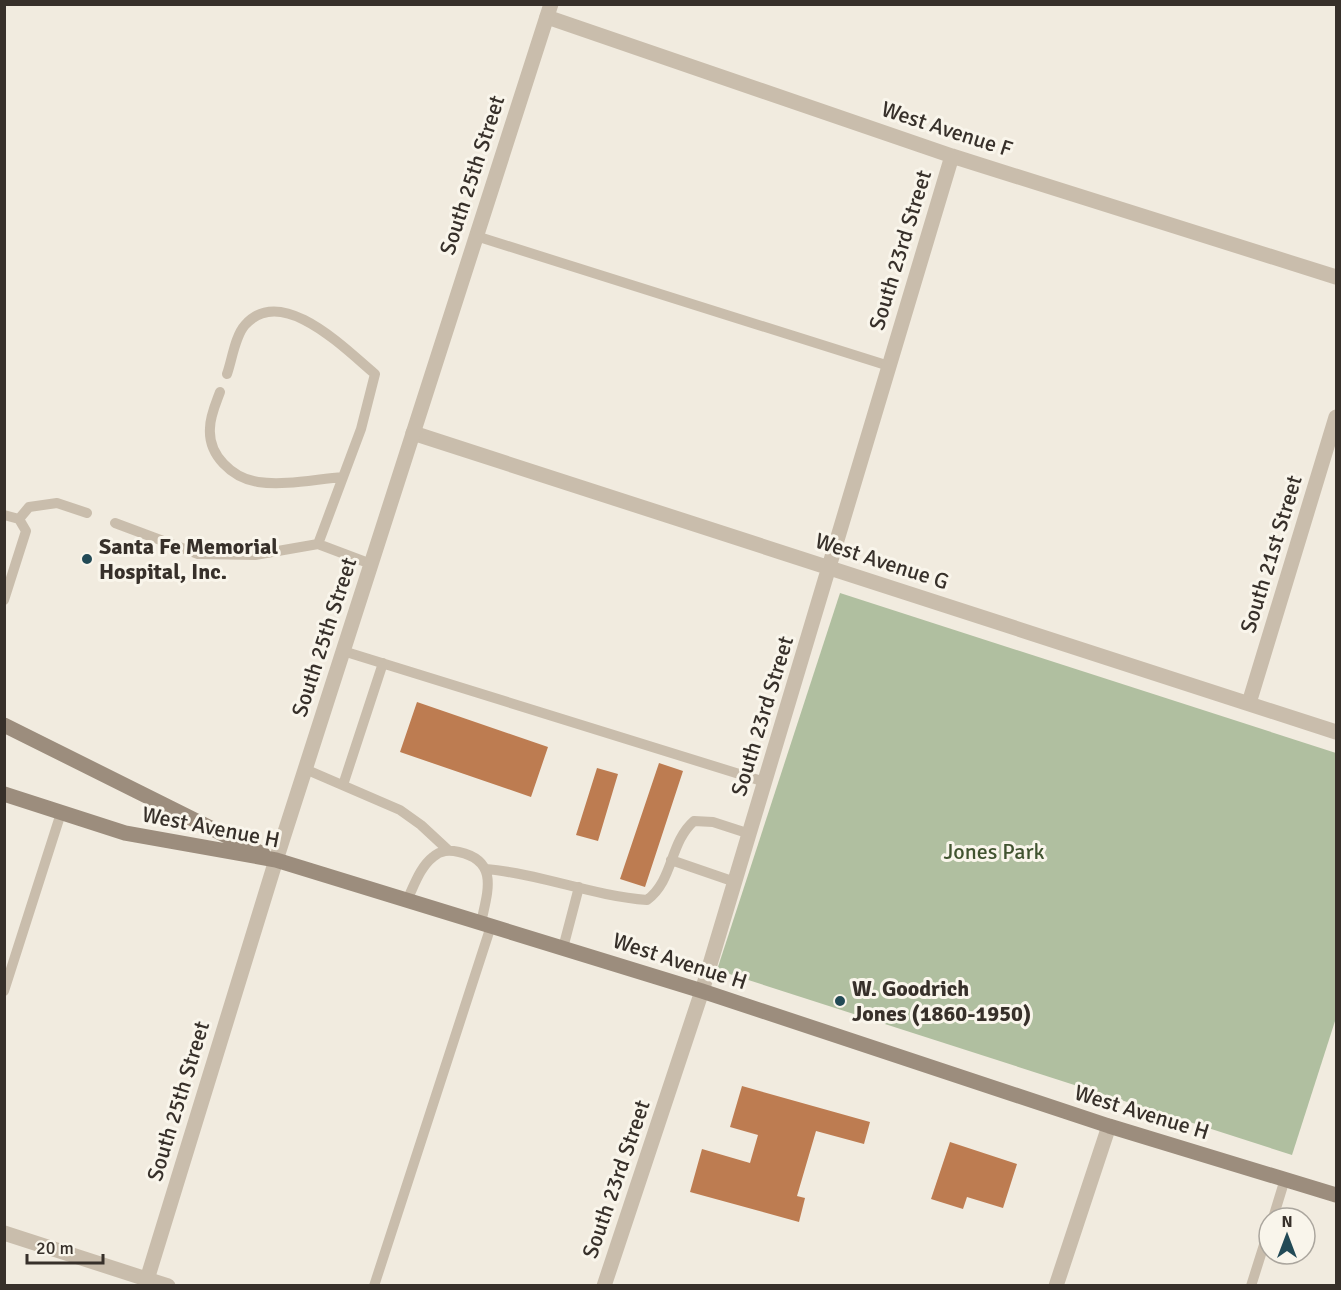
<svg xmlns="http://www.w3.org/2000/svg" width="1341" height="1290" viewBox="0 0 1341 1290" font-family="Signika,sans-serif">
<style>
.green{fill:#b0bfa0}
.building{fill:#bd7c51}
.lines{fill:none;stroke-linecap:round;stroke-linejoin:round}
.service{stroke:#c9bdac;stroke-width:10}
.minor{stroke:#c9bdac;stroke-width:15}
.tertiary{stroke:#c9bdac;stroke-width:15}
.secondary{stroke:#9c8d7d;stroke-width:15}
.poi-dot{fill:#224a56;stroke:#f9f5eb;stroke-width:2}
.labels{text-anchor:middle;dominant-baseline:central;stroke-width:6;stroke-linejoin:round;paint-order:stroke}
.street-label{font-size:22px;fill:#37302a;stroke:#f9f5eb}
.poi-label{font-size:22px;font-weight:bold;fill:#37302a;stroke:#f9f5eb;text-anchor:start}
.park-label{font-size:22px;fill:#415430;stroke:#f9f5eb}
</style>
<rect width="100%" height="100%" fill="#f1ebdf"/>
<path class="green" d="M840 593 1336 753V1018L1292 1155 717 970Z"/>
<path class="building" d="M417 702 548 747 531 797 400 752Z
M659 763 683 771 645 887 620 879Z
M597 768 618 774 598 841 576 835Z
M742 1086 870 1122 864 1144 816 1131 797 1196 805 1198 799 1222 690 1192 702 1149 750 1163 758 1135 730 1127Z
M950 1142 1017 1164 1003 1208 967 1197 963 1209 931 1199Z"/>
<g class="lines">
<path class="service" d="M476 236 889 366
M227 374C232 360 235 336 245 325 282 283 346 350 375 374L361 429 318 544
M220 392C216 403 210 416 210 428 208 455 232 478 258 482 285 486 316 479 343 477
M4 515 19 519 26 531 4 600
M19 519 29 507 57 503 87 513
M115 523 198 554 255 555 318 544 371 564
M343 651 765 782
M305 769 400 810 421 825 448 850
M343 785 383 663
M671 860 735 882
M486 869C541 874 593 896 647 900 674 880 669 843 694 821L713 822 750 834
M407 900C414 886 420 867 433 857 441 850 449 850 459 852 500 861 487 893 481 923
M563 948 579 887
M4 991 61 813
M1273 1218 1285 1179
M374 1286 491 926
M1251 1286 1269 1229"/>
<path class="minor" d="M547 17 952 156 1336 277
M413 433 1336 732
M1249 703 1336 417
M4 1233 168 1286
M604 1286 702 991 952 156
M1056 1286 1109 1126"/>
<path class="tertiary" d="M145 1286 276 860 551 4"/>
<path class="secondary" d="M4 725 263 854
M4 794 125 833 276 860 702 991 1109 1126 1336 1195"/>
</g>
<g class="poi-dot">
<circle cx="87" cy="559" r="6"/>
<circle cx="840" cy="1001" r="6"/>
</g>
<g class="labels">
<g class="street-label">
<text transform="translate(947 129) rotate(18)">West Avenue F</text>
<text transform="translate(472 175) rotate(-72)">South 25th Street</text>
<text transform="translate(900 250) rotate(-73)">South 23rd Street</text>
<text transform="translate(1271 554) rotate(-73)">South 21st Street</text>
<text transform="translate(882 561) rotate(18)">West Avenue G</text>
<text transform="translate(324 637) rotate(-72)">South 25th Street</text>
<text transform="translate(762 716) rotate(-73)">South 23rd Street</text>
<text transform="translate(211 827) rotate(11)">West Avenue H</text>
<text transform="translate(680 961) rotate(18)">West Avenue H</text>
<text transform="translate(178 1101) rotate(-73)">South 25th Street</text>
<text transform="translate(1142 1112) rotate(17)">West Avenue H</text>
<text transform="translate(616 1179) rotate(-71)">South 23rd Street</text>
</g>
<g class="poi-label">
<text x="99" y="546">Santa Fe Memorial<tspan x="99" dy="25">Hospital, Inc.</tspan></text>
<text x="852" y="988">W. Goodrich<tspan x="852" dy="25">Jones (1860-1950)</tspan></text>
</g>
<g class="park-label">
<text x="994" y="851">Jones Park</text>
</g>
</g>
<rect width="1341" height="1290" fill="none" stroke="#37302a" stroke-width="12"/>
<g transform="translate(1287 1236)"><circle r="28" fill="#f9f5eb" stroke="#aba69e" stroke-width="1.5"/>
<path d="M0-4.5L10 22L0 15L-10 22Z" fill="#224a56"/>
<text y="-9" font-size="16" font-weight="bold" text-anchor="middle" fill="#37302a">N</text>
</g>
<path d="M27 1254v9h76v-9" fill="none" stroke="#37302a" stroke-width="3"/>
<text x="36" y="1254" font-size="18" fill="#37302a" stroke="#f9f5eb" stroke-width="4.5" paint-order="stroke">20 m</text>
</svg>
